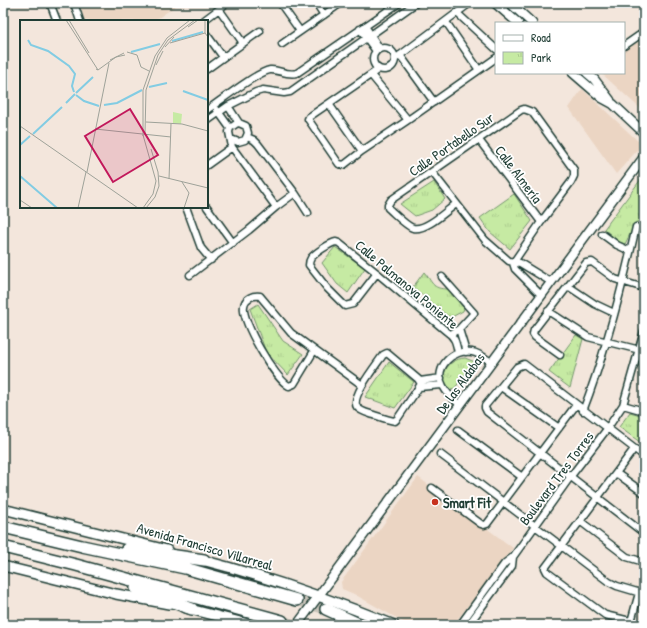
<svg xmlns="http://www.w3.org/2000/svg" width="647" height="628" viewBox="0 0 647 628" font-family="'Patrick Hand',sans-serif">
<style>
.built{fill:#ebd5c3}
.park{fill:url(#park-tufts);stroke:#72946c}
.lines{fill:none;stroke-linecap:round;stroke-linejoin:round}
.highway-tunnel{stroke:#c9c4ba;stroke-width:11;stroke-dasharray:11 5.5;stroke-linecap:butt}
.street-casing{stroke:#1f3d34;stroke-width:9}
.secondary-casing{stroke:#1f3d34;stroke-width:11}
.primary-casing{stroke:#1f3d34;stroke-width:12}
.highway-casing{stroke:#1f3d34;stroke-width:14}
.street{stroke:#fff;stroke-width:6}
.secondary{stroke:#fff;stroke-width:8}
.primary{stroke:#fff;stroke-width:9}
.highway{stroke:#fff;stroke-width:11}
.poi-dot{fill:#c8321e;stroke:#fff;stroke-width:1.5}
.labels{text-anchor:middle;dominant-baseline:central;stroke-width:3.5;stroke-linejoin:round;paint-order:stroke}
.street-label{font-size:14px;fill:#1f3d34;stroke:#fff}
.poi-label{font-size:14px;font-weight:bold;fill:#1f3d34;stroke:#fff;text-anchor:start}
.inset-river{fill:none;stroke:#82cce3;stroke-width:2}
.inset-road{fill:none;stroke:#9ea299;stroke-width:1}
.view{fill:#c2185b;fill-opacity:0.15;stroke:#c2185b;stroke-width:2}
.inset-edge{fill:none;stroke:#1f3d34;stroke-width:2}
</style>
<defs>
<pattern id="park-tufts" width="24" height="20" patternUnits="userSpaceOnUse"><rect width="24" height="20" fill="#c6eaa3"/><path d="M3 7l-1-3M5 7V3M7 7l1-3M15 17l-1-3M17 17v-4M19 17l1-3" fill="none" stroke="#aaca8d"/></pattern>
</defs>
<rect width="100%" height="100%" fill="#f3e6dc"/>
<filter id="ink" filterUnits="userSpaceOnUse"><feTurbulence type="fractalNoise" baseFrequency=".025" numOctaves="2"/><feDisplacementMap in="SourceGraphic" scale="8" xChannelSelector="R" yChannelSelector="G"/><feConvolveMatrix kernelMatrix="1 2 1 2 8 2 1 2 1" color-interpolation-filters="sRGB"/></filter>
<g filter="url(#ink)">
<path class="built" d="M79 3H177V5L154 21H85Z
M644 38V112L601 73H624V51Z
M582 89 639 142 641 146 616 174 569 108Z
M418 477 513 548 453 625H409L354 594 342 589 341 582Z"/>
<path class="park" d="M644 175V222H636L625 244 619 242 604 229Z
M434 182 445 199 432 210 415 216 400 204Z
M514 194 532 221 510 249 490 232 480 218Z
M335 247 365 268 348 293 337 284 322 263Z
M424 272C433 282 431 289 448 289L464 308 463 311 450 318 413 287Z
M258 304 283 341 303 354 288 375 266 352 250 309Z
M576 335 583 339 570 388 549 372Z
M465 358 475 362 454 389 451 390C436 378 447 359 465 358Z
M389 362 414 382 395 408 365 397Z
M630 412 644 416V445L619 427Z"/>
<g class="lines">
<path class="highway-tunnel" d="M297 600 326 609
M282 621 295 625"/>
<defs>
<path id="street" d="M50 3 57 21
M74 3 80 21
M280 3 300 31
M316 3 324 15
M219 9 243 43
M457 13 496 49
M203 21 227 3
M446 22 479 70
M365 26 380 49
M360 29 376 51
M207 35 223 57
M282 44 341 3
M624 46 644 32
M373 59a11 11 0 1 1 22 0a11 11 0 1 1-22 0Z
M400 55 434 102
M395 59 470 3
M207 69 260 31
M379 69 309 117 308 119 339 164 344 165 362 151 408 120 496 58
M371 75 408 120
M329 104 362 151
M228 106 239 123
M207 110C219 102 257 72 270 70 279 69 286 76 297 73L399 3
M217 110 230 128
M207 121 228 106 256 92 263 90 284 93 290 92 416 3
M247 137 254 140 258 144 295 193 308 213
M231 139 238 142 245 140 248 133 246 126 239 123 236 124 230 128 229 132 232 147 276 207
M479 140 541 222
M207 165 232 147
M432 172 485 240 509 261 520 263 551 282
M456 204C446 211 426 231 413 228 406 226 394 213 388 208V205L391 200 521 110 524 109 532 112 574 170V176L571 182 541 222 513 263
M186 207 201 248 211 260
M207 207 233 243
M602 234 617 245 630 251
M513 263 515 269 541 295
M377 273 353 304 345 306 327 288 309 265C309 262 309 261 311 258 315 253 330 243 336 242L339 243 377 273 446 331C455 337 456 342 458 353
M190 275 249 230 276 207 295 193
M442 277 474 313 459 329 451 334
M568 286 595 304 614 313
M548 311 588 337 644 351
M459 329 466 352
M314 351 294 384 289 386C275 379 241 321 244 306 245 298 253 295 260 296L291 333 362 385
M387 353 418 379 421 384 398 418 395 421C388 420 380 417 374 415 368 413 361 412 357 407 350 397 377 364 383 355Z
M560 355 535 337 533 334 534 330 586 263 592 262 615 279 644 288
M420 381 441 378
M419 387 442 385
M501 387 559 428
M459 404C453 399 447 394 443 386 433 368 453 348 472 352 479 353 485 358 491 362
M623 405 644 411
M583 411C606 351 622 289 636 227
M458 430 522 477
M634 449 545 568 547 572 605 615 630 621 632 618 639 593
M440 454 609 582 617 586 644 594
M644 456 524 364 517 367 485 406V408L487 412 641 531H644
M616 473 644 493
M432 488 481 524 484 525 487 524 576 405
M580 521 627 557 644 562
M460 625 505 563 513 557 571 476 607 429 623 405 644 331
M470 625 472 620 512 566 513 557"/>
<path id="secondary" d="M495 3 518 23
M510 3 532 23
M573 73 602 98 613 104 644 133
M587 73 594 79 610 100
M297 625 644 157"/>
<path id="primary" d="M3 509 167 550
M198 559C265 576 330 599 394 625
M3 566 116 594 169 604
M186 608 252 625"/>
<path id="highway" d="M3 527 82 546 185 568 297 600
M3 547 76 565 282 621
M127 549 204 560
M136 588 192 609
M326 609 361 625"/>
</defs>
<use href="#street" class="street-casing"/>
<use href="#secondary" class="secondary-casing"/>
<use href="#primary" class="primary-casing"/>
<use href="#highway" class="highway-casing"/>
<use href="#street" class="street"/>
<use href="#secondary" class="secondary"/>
<use href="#primary" class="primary"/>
<use href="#highway" class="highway"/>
</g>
</g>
<circle class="poi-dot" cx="435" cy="502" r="4"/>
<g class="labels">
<g class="street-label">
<text transform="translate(451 144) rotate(-35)">Calle Portabello Sur</text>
<text transform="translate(519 174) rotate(53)">Calle Almería</text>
<text transform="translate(407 284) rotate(40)">Calle Palmanova Poniente</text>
<text transform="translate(460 383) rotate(-54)">De las Aldabas</text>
<text transform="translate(556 478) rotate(-53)">Boulevard Tres Torres</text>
<text transform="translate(205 546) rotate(16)">Avenida Francisco Villarreal</text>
</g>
<g class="poi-label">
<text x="443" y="502">Smart Fit</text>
</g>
</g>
<g transform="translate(20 20)">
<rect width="188" height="188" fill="#f3e6dc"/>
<path d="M153 92 162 94 161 104 153 103Z" fill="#c6eaa3"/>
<path class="inset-river" d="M8 20 11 25 28 31 49 46 55 54 52 66 54 72M152 21 183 12M111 32 140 24M129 67 147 63M163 71 188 80M56 73 73 57M56 75 64 81 79 86M46 83 55 74M84 85 97 83 122 70M13 114 42 87M0 125 10 116M0 156 37 188"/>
<path class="inset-road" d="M46 0 78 50 76 49M49 0 69 33M185 0V13L188 17M168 7 178 0M150 23 185 13M145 27 154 17M107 32 117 35 121 47 129 51M90 40 104 33M136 45 143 31M78 50 96 37 105 35M126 102 162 104 188 111M0 106 118 188M75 109 151 117M125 113 126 70 138 35 148 20 175 0M123 116V70L135 36 147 18 170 0M67 152 89 43M139 156 188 168M149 159 151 104M162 162 169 173 164 188M0 180 12 188M58 188 66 152M123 188 133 174 136 161 123 115M126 188 135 177 139 166 138 152 131 129"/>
<path class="view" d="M110 89 138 135 93 162 65 116Z"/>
<rect width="188" height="188" class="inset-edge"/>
</g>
<rect width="647" height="628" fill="none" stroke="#fff" stroke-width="16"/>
<rect x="8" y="8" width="631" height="612" fill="none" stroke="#1f3d34" stroke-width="1.5" filter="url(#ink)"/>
<rect x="495" y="22" width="130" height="52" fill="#ffffff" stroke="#a5b1ae"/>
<rect x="503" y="35" width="20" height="6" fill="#ffffff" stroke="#a5b1ae"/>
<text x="531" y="42" font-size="12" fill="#1f3d34">Road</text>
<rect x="503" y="52" width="20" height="12" fill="url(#park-tufts)" stroke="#a5b1ae"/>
<text x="531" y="62" font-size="12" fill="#1f3d34">Park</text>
</svg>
